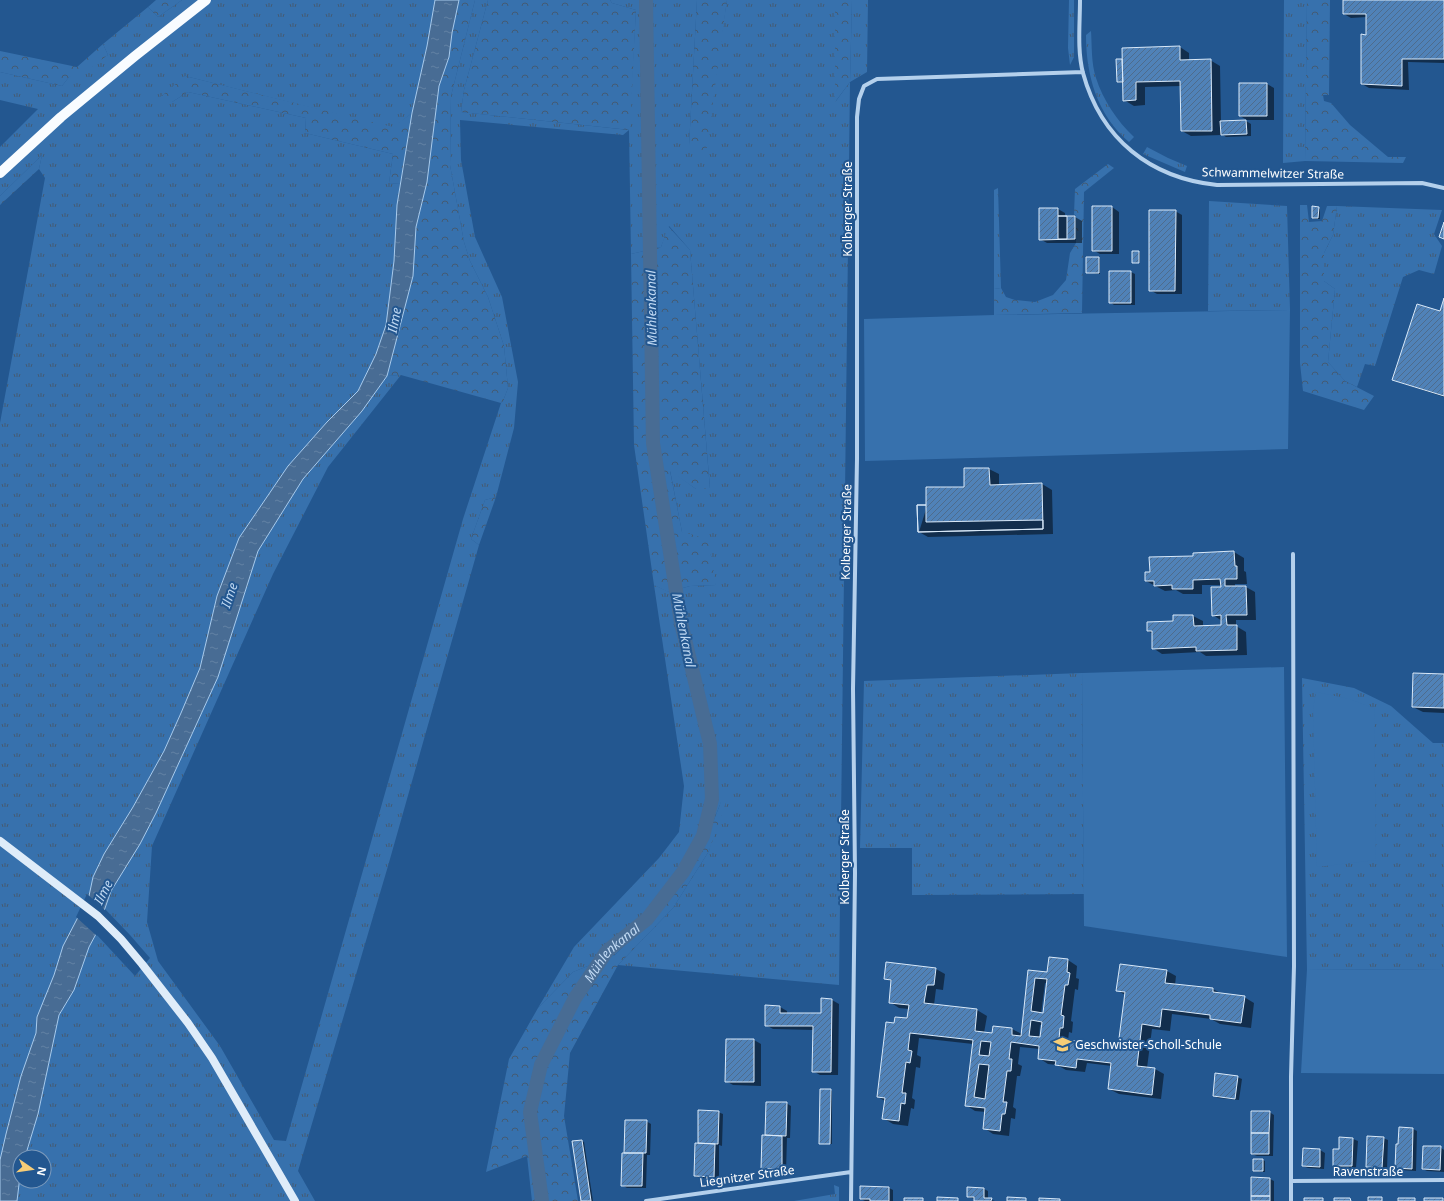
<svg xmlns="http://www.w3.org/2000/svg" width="1444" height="1201" viewBox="0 0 1444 1201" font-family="'Noto Sans',sans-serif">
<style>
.grass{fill:url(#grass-tufts)}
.forest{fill:url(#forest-crowns)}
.garden{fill:#3771ad}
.water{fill:url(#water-ripples);stroke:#a8cbed}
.pier{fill:#235790}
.shadow{fill:#0007;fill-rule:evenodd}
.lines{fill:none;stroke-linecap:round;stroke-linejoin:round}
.canal{stroke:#486c94;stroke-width:14}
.building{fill:url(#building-hatch);stroke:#d9e9f9;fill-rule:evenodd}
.street{stroke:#b4d0ec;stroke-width:4}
.secondary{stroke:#dfecf9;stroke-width:8}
.primary{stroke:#f9fcff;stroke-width:10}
.labels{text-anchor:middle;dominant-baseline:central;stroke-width:4;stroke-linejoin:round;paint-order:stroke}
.street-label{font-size:12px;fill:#fff;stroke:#235790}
.poi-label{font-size:12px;fill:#fff;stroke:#235790;text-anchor:start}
.water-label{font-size:13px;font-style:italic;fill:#c0d9f3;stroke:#235790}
</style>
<defs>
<pattern id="grass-tufts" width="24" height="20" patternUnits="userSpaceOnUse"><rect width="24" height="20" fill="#3771ad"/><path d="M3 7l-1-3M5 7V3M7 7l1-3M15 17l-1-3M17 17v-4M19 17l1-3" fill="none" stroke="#445b73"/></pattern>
<pattern id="forest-crowns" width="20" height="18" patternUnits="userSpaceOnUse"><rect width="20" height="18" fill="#3771ad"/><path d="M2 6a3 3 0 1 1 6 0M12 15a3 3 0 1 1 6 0" fill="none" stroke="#445b73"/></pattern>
<pattern id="water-ripples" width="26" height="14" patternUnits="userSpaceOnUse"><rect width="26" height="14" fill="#486c94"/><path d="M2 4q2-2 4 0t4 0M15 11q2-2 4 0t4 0" fill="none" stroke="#6382a4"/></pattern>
<pattern id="building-hatch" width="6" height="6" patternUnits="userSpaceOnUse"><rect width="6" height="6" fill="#5082b8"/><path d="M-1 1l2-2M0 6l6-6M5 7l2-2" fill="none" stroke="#4e6c8d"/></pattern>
</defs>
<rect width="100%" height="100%" fill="#235790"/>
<path class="grass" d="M182 0H435L427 46 412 113 393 128 185 76 172 102 188 92 306 118 305 133 393 154 389 183 400 184 397 206 394 261 386 325 376 354 358 391 327 422 288 466 239 538 217 596 200 668 181 713 164 751 133 807 104 854 93 877 89 896 63 946 54 975 38 1017 36 1033 21 1076 0 1160V423L45 178 39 169 42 155 0 196V147L38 109 0 100V72L62 86 69 77 108 55 103 44 148 7 158 17Z
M475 0H488L464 90 461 112 629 130 636 10 612 3 610 0H697L689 146 722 32 727 0H835L836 101 850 82 852 0H868L867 72 850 82 839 985 618 965 673 908 709 851 721 802 702 850 665 905 615 955 573 972 538 1008 574 947 659 858 679 832 684 786 654 585 669 592 690 586 716 585 682 532 670 470 696 489 710 488 690 250 669 226 661 247 631 254 629 130 623 135 460 120 461 160 475 237 502 297 518 382 514 428 496 497 485 500 471 539 479 545 388 866 298 1171 315 1201H17L20 1176V1181H44V1157H25L38 1114 59 1015 74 990 89 947 96 934 135 976 150 958 130 935 105 909 111 891 140 844 156 813 218 677 258 551 303 479 362 411 387 376 401 375 328 467 273 574 152 846 147 922 158 961 220 1046 274 1140 286 1141 463 519 501 403 503 401 508 388 504 346 488 297 470 261 464 242 450 165 451 96Z
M1069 0H1074V57L1070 65 1068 48Z
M1284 0H1307L1305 161 1283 163Z
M1091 31C1092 46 1091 63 1096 78 1103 100 1117 121 1134 137L1129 142C1097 115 1086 75 1086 35Z
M1147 147 1168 158 1187 166 1185 172 1143 154Z
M998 188 1001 288 994 289V190Z
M1209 201 1287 206 1290 310 1208 311Z
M1337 206 1442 210 1434 234 1442 246 1434 274 1419 270 1403 277 1375 366 1365 364 1357 387 1345 381 1328 362 1335 289 1324 281V253L1333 235Z
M1082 673 1084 894 912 895V848H860L864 681Z
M1302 678 1354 688 1391 706 1433 743H1444V970L1307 969Z
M834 1185 839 1187V1201H794L835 1194Z"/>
<path class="forest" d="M156 0H182L158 17 148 7Z
M459 0H475L451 96 450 165 464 242 470 261 488 297 504 346 508 388 503 401 501 403 401 375 387 376 413 276 416 227 427 182 439 86 449 57 452 33Z
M488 0H610L612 3 636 10 630 130 461 112 464 90Z
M697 0H727L706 153 689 146Z
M835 0H852L850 82 835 102Z
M1307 0H1330L1329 95H1323L1324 101 1331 103 1350 125 1388 157H1406L1403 163 1305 161Z
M103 44 108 55 79 76 69 77 62 86 0 72V51L77 67Z
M185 76 393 127 412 113 400 184 389 183 393 154 305 133 306 118 188 92 172 102 158 99Z
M42 155 39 169 0 205V196Z
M1108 164 1114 168 1084 192 1082 313 994 315V289L1001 288 1006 297 1015 300 1035 302 1053 295 1066 280 1070 253 1076 243V216L1074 214 1075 189Z
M1300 205H1307L1309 222 1322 221 1327 206H1337L1333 235 1324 253V281L1335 289 1328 362 1345 381 1374 396 1364 410 1303 391 1300 363Z
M668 226 690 250 710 489H696L670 471 682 532 708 539 716 585 690 586 668 592 654 585 634 445 631 254 661 247Z
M496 497 479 545 471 539 485 500Z
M727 799 709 851 673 908 618 965 570 1053 564 1116 578 1201H532L527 1156 486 1172 509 1059 538 1008 573 972 615 955 665 905 702 850 721 802Z"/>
<path class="garden" d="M1290 310 1288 449 865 461 864 319 994 315Z
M1284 667 1287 957 1084 926 1082 673Z
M1316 692 1350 699 1374 708 1376 860 1317 867 1313 708Z
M1307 969 1444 970V1074L1301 1073Z"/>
<path class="water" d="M435 0H459L452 33 449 57 439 86 427 182 416 227 413 276 387 376 362 411 303 479 258 551 218 677 156 813 140 844 111 891 96 934 89 947 74 990 59 1015 38 1114 25 1157H20V1176L17 1201H0V1160L6 1134 21 1076 36 1033 37 1017 54 975 63 946 89 896 93 877 104 854 133 807 164 751 181 713 200 668 217 596 239 538 288 466 327 422 358 391 376 354 386 325 394 261 397 205 412 113 427 46Z"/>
<path class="pier" d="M87 894 106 911 97 936 76 917Z"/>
<path class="shadow" d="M1344 0H1444V63L1408 62 1409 90 1369 88 1362 84 1367 36V17L1351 18 1344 14Z
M1180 47 1189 53V61L1210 60 1220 66 1221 122 1246 121 1251 124V136L1226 137 1222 134V135L1191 136 1182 131 1181 86 1145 87V105L1134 106 1124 100V83L1118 82 1122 60 1123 61Z
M1267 84 1274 88V120H1247L1240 116Z
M1093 207H1112L1119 212V254H1100L1093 250Z
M1318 208 1320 209V219H1315L1313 218Z
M1058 209 1065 213V217H1075L1082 221V243H1047L1040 239Z
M1175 211 1182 215V294H1157L1150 290Z
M1139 252 1140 253V263H1135L1133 262Z
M1098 258 1100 259V274L1087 272Z
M1110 272H1131L1135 274V305H1114L1110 302Z
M1444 301V397L1398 382 1440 312Z
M965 469H989L999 474V485L1042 484 1052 490 1053 534 928 537 919 532 927 506 965 487Z
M1234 552 1244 558V571L1246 572 1247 584H1235V587H1246L1255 592 1256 620H1236V626L1246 632 1247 655 1206 656 1200 652 1162 654 1153 648V634L1148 631 1193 616 1203 621V627L1222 626V621L1213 615 1222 588 1221 585H1202V594H1183L1176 590 1165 591 1146 581 1151 572 1194 557Z
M1444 675V713L1423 712 1413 707Z
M1050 958 1068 960 1077 966 1076 978 1079 979 1078 990 1075 989 1071 1021 1073 1022 1072 1033 1069 1032 1068 1041 1119 1047 1125 995 1117 990 1167 971 1176 976 1175 985 1213 989 1222 994 1244 997 1254 1003 1251 1028 1220 1024 1211 1019 1172 1014 1170 1031 1152 1029 1147 1068 1155 1069 1164 1074 1161 1099 1119 1094 1109 1089 1112 1066 1087 1063 1085 1072 1066 1070 1057 1065 1048 1064 1039 1058 1040 1049 1020 1047 1018 1064 1022 1066 1020 1076H1017L1013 1107 1016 1109 1015 1119 1011 1118 1009 1136 993 1134 984 1128 986 1112 975 1111 966 1105 973 1044 919 1038 917 1055 921 1057 920 1068 916 1067 912 1098 915 1100 914 1109 911 1108 908 1126 893 1124 883 1118 885 1101 878 1097 895 1024 908 1020 909 1009 899 1008 890 1002 892 982 885 978 936 969 945 974 943 990 936 989 934 1005 977 1010 987 1016 984 1033 993 1034 1012 1029 1022 1034 1029 971 1048 973ZM1045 983H1047L1043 1014H1041ZM1040 1025H1043L1041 1038H1039Z
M832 1000 839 1004 838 1075H820L813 1071 814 1030 773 1029 766 1025 780 1007 787 1011V1014H822Z
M727 1040H754L761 1044V1086L733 1085 726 1081Z
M1237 1077 1242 1079 1239 1100 1218 1098 1214 1095Z
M830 1090 832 1091V1144H822L820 1143Z
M767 1103H786L791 1106 790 1138H787L786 1171H767L762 1168 766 1136Z
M699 1111 718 1112 723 1114 722 1146 719 1145V1179L700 1178 695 1176 699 1144Z
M1269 1112 1274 1115 1273 1156H1257L1252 1154Z
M646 1121 651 1124 650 1155H647L646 1188H627L622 1185 625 1154Z
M1413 1129 1417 1131 1416 1171 1400 1170 1396 1168 1399 1145Z
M1340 1138 1353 1139 1358 1141 1356 1168H1338L1334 1165 1340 1150Z
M1383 1138 1388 1140 1387 1170 1372 1169 1367 1167Z
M582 1141 584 1142 593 1201H582Z
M1440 1147 1444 1150V1172L1427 1171 1423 1169Z
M1304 1149 1320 1150 1325 1153 1324 1169 1308 1168 1303 1166Z
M1263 1160 1265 1161V1172L1254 1171Z
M1270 1179 1274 1181V1201H1252Z
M889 1188 893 1190V1201H865L861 1199Z
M984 1189 988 1191V1199L995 1201H975V1199L968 1197Z"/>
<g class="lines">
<path class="canal" id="s1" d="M542 1201 530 1112 541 1065 575 998 607 951 647 919 683 872 703 836 712 799 710 744 681 623 653 443 646 0"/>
</g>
<path class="building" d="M1343 0H1444V59H1402V86L1361 84V34L1366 35V14H1343Z
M1180 46V60L1211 59 1212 131H1181L1180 81 1136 82V100L1123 101 1122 48Z
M1116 59H1122L1123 82H1117Z
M1239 83H1267V116H1239Z
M1246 120 1247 134 1221 135 1220 121Z
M1092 206H1112V251H1092Z
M1312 206 1319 207 1318 218H1312Z
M1039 208H1058V216H1075V239L1039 240Z
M1149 210H1176L1175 291H1149Z
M1058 216H1067V239H1058Z
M1444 222V239L1439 237Z
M1132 251H1139V263H1132Z
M1086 257H1099V273H1086Z
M1109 271H1131V303H1109Z
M1444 298V396L1392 380 1417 304 1440 311Z
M964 468H989L990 485 1042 483 1043 529 918 532 917 505H926V487H964Z
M917 505H926V522L1043 520V529L918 532Z
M1234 551 1235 566H1237V579H1225V586H1246L1247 615H1226L1227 625H1237V650L1196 651V647L1152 649V631H1147V622L1173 621V615H1193L1194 626 1221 625V615L1212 616 1211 587H1221L1220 579 1193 580V589H1172V585L1154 586V581H1145V572H1150L1149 557 1193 556V553Z
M1413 673 1444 674V708L1412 707Z
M1049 957 1068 959 1067 972 1070 973 1068 985H1065L1061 1015 1064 1016 1063 1028H1060L1059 1039 1118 1046 1125 992 1116 991 1120 964 1167 970 1165 983 1213 988V992L1245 996 1241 1023 1210 1019V1015L1162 1009 1160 1027 1142 1024 1137 1066 1155 1068 1152 1095 1108 1089 1111 1063 1077 1059 1076 1068 1055 1065 1056 1061 1038 1059 1039 1046 1011 1042 1009 1059H1012L1011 1071H1007L1003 1102H1007L1005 1114H1002L1000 1131 983 1129 985 1108 965 1106 973 1040 910 1033 908 1050 912 1051 910 1063 906 1062 902 1093H906L905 1104 901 1103 899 1121 882 1119 885 1098 877 1097 886 1022 894 1023 895 1017 907 1018 909 1005 889 1003 891 980 884 979 886 962 936 968 934 985H927L924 1003 977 1009 975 1031 992 1033 993 1026 1012 1028V1035L1021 1036 1028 970 1047 972ZM1035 978 1047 979 1043 1013 1031 1011ZM1031 1020 1042 1022 1040 1037 1029 1036ZM981 1041 991 1042 989 1056 979 1055ZM979 1064 989 1065 985 1099 974 1097Z
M821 998 832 999 831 1072H812L813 1026H765V1005L780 1006V1013H821Z
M726 1039H754V1082H725Z
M1215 1073 1238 1076 1235 1099 1213 1096Z
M820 1089H831L830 1144H819Z
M766 1102H787L786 1136 765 1135Z
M698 1110 719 1111 718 1144 698 1143Z
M1251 1111H1270L1269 1133H1251Z
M625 1120H647L646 1153H624Z
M1399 1127 1413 1128 1412 1169 1395 1168 1396 1144H1398Z
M1251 1133H1269V1154H1251Z
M762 1135 782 1136V1169H761Z
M1367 1136 1384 1137 1382 1168 1366 1167Z
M1339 1137 1353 1138 1352 1166H1333V1149H1339Z
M582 1140 591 1201H581L572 1141Z
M695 1143 715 1144 714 1177 694 1176Z
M1423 1146H1441L1440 1170 1422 1169Z
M1303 1148 1320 1149V1167L1302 1166Z
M622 1153H643L642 1186H621Z
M1253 1159H1263V1171H1253Z
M1251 1177 1270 1178V1196H1251Z
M860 1186 889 1187V1201H870V1199H860Z
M967 1187 984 1188V1198H992L991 1201H974V1197H967Z
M1251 1196H1270V1201H1251Z
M937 1197 958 1198V1201H937Z
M1007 1197 1026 1198V1201H1007Z
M1368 1197H1382V1201H1368Z
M904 1198H923V1201H904Z
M1039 1198 1060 1199V1201H1039Z
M1304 1198H1323V1201H1304Z
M1334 1198H1350L1351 1201H1334Z
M1398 1198H1415V1201H1398Z
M1424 1198H1443V1201H1424Z"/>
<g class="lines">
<path class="street" d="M1080 0C1080 24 1077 50 1083 73 1101 139 1150 178 1217 185L1422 183 1444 188
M1291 1181 1444 1180
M646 1201 851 1172
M851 1201 855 873 853 689 857 459V117L859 99 864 86 877 79 1083 72
M1291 1201V1077L1294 966 1293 554"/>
<path class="secondary" d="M0 841 98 916 121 939 142 964 188 1023 212 1058 295 1201"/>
<path class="primary" d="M0 173 61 117 135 56 206 0"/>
</g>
<defs>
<symbol id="school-bare" viewBox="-9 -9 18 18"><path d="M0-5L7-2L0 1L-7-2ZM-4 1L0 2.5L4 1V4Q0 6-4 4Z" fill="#f7cd77" stroke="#235790" stroke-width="2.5" paint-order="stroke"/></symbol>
</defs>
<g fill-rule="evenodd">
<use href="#school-bare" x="1050" y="1032" width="25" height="25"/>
</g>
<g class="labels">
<g class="street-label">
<text transform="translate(1273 173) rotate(1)">Schwammelwitzer Straße</text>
<text transform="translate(847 209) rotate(-90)">Kolberger Straße</text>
<text transform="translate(846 532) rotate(-89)">Kolberger Straße</text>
<text transform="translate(844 857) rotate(-90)">Kolberger Straße</text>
<text x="1368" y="1171">Ravenstraße</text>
<text transform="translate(747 1176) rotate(-8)">Liegnitzer Straße</text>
</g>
<g class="poi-label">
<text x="1075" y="1044">Geschwister-Scholl-Schule</text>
</g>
<g class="water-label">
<text transform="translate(651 308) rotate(-91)">Mühlenkanal</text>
<text transform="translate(394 320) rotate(-79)">Ilme</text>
<text transform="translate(229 595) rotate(-71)">Ilme</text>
<text transform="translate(684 630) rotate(79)">Mühlenkanal</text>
<text transform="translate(103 892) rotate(-63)">Ilme</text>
<text stroke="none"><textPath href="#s1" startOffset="272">Mühlenkanal</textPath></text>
</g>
</g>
<g transform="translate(32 1169) rotate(103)"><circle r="19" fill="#235790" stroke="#7b9abc"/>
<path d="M0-3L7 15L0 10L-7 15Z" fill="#f7cd77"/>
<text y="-6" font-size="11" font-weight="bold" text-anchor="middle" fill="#ffffff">N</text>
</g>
</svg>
